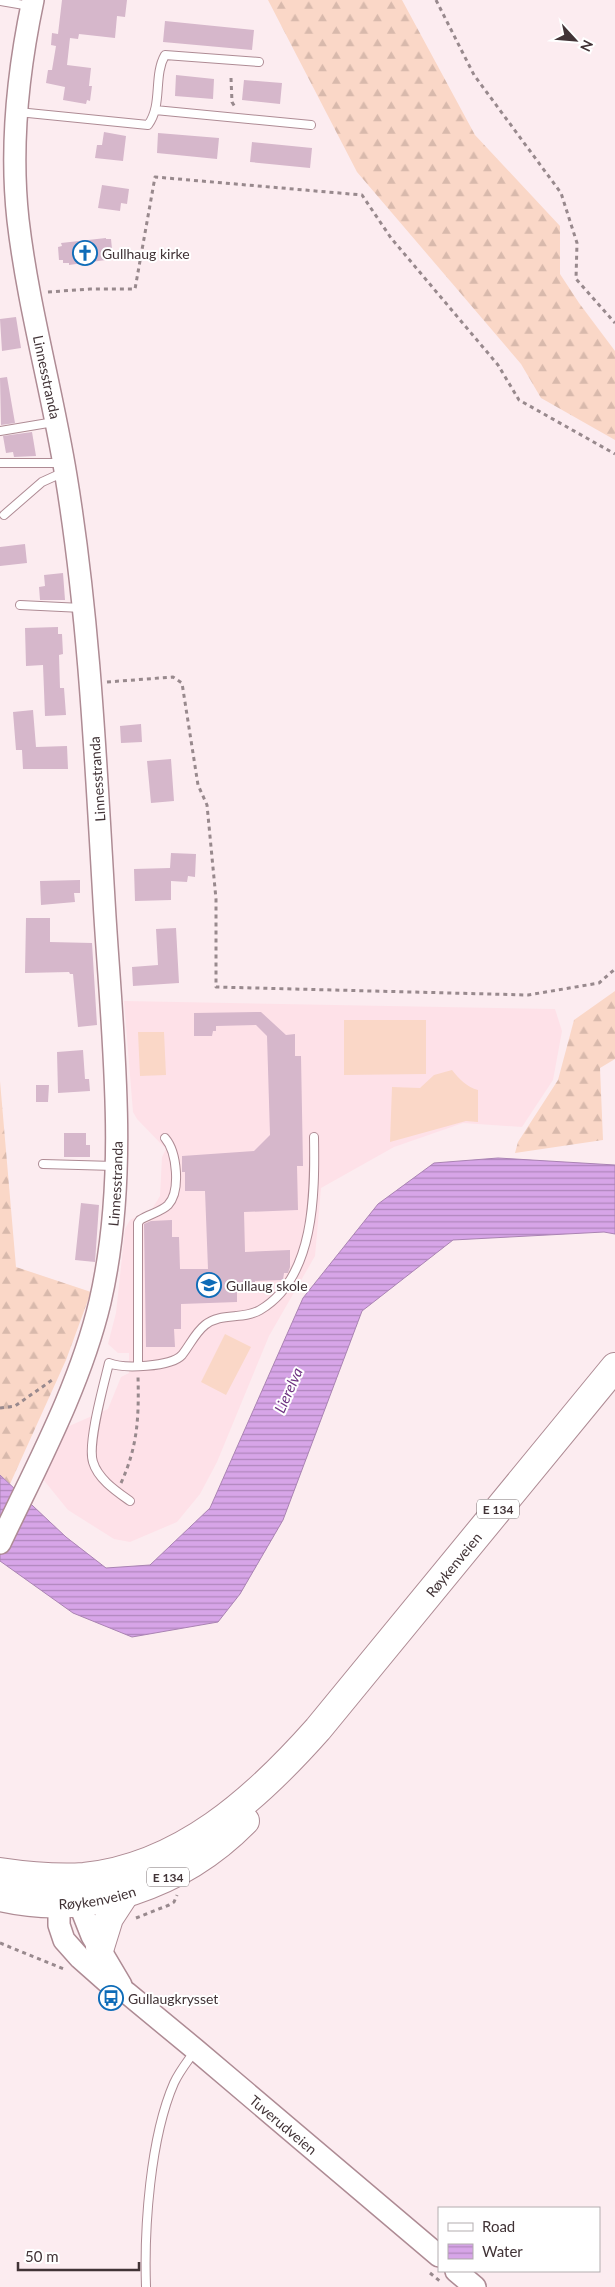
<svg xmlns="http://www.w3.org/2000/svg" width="615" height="2287" viewBox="0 0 615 2287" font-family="Lato,sans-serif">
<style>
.built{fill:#fee1e8}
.forest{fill:url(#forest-firs)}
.garden{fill:#fad7c7}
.water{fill:url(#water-rules);stroke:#aa83b3}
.building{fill:#d6b7cb}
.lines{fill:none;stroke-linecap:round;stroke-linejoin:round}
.lane-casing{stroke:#ae8b94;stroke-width:10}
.secondary-casing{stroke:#ae8b94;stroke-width:24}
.highway-casing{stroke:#ae8b94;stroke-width:30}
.path{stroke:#98898d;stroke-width:3;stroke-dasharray:4 4;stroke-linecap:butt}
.lane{stroke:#fff;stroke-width:8}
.secondary{stroke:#fff;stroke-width:21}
.highway{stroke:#fff;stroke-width:28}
.labels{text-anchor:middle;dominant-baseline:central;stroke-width:4;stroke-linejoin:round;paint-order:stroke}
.shield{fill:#fff;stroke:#7a7072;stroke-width:1}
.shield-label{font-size:12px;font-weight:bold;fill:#413336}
.poi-label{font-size:14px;fill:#413336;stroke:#fff;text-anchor:start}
.street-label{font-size:14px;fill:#413336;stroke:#fff}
.water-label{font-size:15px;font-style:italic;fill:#6e3381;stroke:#fff}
</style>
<defs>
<pattern id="forest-firs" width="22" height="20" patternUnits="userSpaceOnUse" patternTransform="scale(1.25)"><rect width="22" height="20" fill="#fad7c7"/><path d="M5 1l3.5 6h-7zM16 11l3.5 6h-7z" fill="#d8b9ac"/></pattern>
<pattern id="water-rules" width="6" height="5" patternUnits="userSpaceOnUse" patternTransform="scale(1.25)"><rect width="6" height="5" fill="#d7a5e8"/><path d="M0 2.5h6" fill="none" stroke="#b087bd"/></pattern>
</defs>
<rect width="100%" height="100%" fill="#fcecf0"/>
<path class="built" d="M124 1001 555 1009 562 1031 553 1080 522 1127 463 1123 394 1147 321 1188 315 1256 269 1336 217 1462 200 1494 177 1522 130 1542 114 1539 68 1510 42 1478 67 1427 108 1409 121 1377 129 1373V1353H118L108 1344 116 1313 125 1229 130 1220 152 1209 160 1196 162 1157 166 1149 137 1119 133 1112Z"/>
<path class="forest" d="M268 0H402L475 135 560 226V274L579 303 615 351V440L541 398 521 364 357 172Z
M615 991V1059L600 1068 603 1140 515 1153 518 1142 558 1080 574 1020Z
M0 1081 16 1267 91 1292 66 1360 10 1484 0 1475Z"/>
<path class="garden" d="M344 1020H426V1074L344 1075Z
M138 1032H164L166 1075 140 1076Z
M452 1070C459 1079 467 1087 478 1090V1122L466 1121 390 1142 392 1087 420 1088 434 1075Z
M225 1334 251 1347 226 1395 201 1382Z"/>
<path class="water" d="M498 1158 615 1165V1234L604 1232 453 1240 362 1311 283 1520 240 1594 218 1622 132 1637 73 1613 0 1561V1475L66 1537 106 1568 150 1565 210 1508 303 1298 378 1204 434 1163Z"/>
<path class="building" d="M62 0H127L125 17 117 16 115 38 79 34 78 39 70 38 67 65 91 68 89 86H92L90 101 87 100 86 104 63 100 65 87 46 83 48 70H52L56 46 51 45 52 33 58 34Z
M165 21 254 30 252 50 163 42Z
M176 75 214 79 213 99 175 96Z
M244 80 282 83 280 104 242 100Z
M104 132 126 136 123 161 95 158 97 145H102Z
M158 133 219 138 217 159 157 153Z
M252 142 312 148 310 168 250 162Z
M102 185 129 189 127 204 121 203 120 211 98 208Z
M106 238V239H111L113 259 69 265V263H63V260H59L58 247 62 246 61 243Z
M16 317 21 348 2 351 0 319Z
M7 377 15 423 1 425 0 378Z
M32 432 36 456 14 457 13 452 6 453 3 436Z
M25 544 27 563 0 566V547Z
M63 573 65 600H40L39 587 45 586 44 575Z
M58 627V634H62L63 654 59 655 60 688H64L66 715 45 716 43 665 26 666 25 628Z
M33 710 36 747 67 746 68 769H23L22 750H16L13 712Z
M141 724 142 742 121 743 120 726Z
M171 759 174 801 151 803 147 761Z
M171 853 196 854 195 877 188 876 187 882 171 881V900L135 901 134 869 170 868Z
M80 880V893H74L75 902 41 905 40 881Z
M26 918H50V942L92 943 97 1025 78 1027 73 974H70L69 972 25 973Z
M176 928 179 983 133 986 132 967 158 965 156 929Z
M261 1012 286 1035 295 1034V1056H301L303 1166H297L298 1210 244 1212 245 1252 290 1250V1267L288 1273H284L283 1280 255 1281V1290H237V1302L181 1304V1329H174L175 1347H146L144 1224 151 1221 172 1220V1237H179L180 1269H208L205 1191H185V1172H182V1156L254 1151 270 1135 267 1036 256 1025 216 1026V1031H213L212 1036H194V1013Z
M83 1050 85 1079H89L90 1091 58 1093 57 1052Z
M36 1085H49L48 1102H36Z
M64 1133H86V1145H90V1157H64Z
M81 1203 99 1205 95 1262 75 1260Z"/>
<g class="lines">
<defs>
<path id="lane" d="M0 1 30 6
M155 110 311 125
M18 112 148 125C163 105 153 76 165 55L259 62
M0 431 54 422
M0 463H61
M4 515 42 482 64 472
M20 605 82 608
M43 1164 114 1166
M138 1366V1223L140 1220C149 1214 161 1212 168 1205 181 1191 177 1152 165 1138
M130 1501C116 1491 98 1479 93 1462 87 1444 104 1384 109 1363 123 1369 171 1367 182 1355 190 1345 195 1333 205 1325 221 1312 243 1320 260 1310 315 1278 315 1193 314 1137
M146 2287C144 2228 150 2138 174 2083 179 2072 187 2062 194 2052"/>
<g id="secondary">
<path id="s1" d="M0 1543C37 1465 80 1386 100 1302 129 1176 113 1044 105 917 96 769 90 622 66 476 52 390 28 306 18 220 10 148 18 71 33 0"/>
<path d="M73 1888 92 1936 121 1985"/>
<path id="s2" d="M64 1889 59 1904V1925L64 1940 80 1958 106 1981 127 1993 196 2050 439 2256"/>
<path d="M456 2271 475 2287"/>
</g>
<g id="highway">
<path id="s3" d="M0 1872C27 1876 56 1879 84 1877 181 1867 256 1799 318 1729L615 1367"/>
<path id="s4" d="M0 1897C89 1918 182 1885 245 1821"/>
<path d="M100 1947 109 1918 126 1892"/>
</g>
</defs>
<use href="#lane" class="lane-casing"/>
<use href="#secondary" class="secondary-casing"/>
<use href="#highway" class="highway-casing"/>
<path class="path" d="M436 0 474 75 561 193 577 243 576 279 615 323
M231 78 232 102 235 107
M48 292 90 289H135L155 177 362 195 391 238 498 365 519 400 615 454
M107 682 173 677 182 683 198 785 207 805 216 899V987L528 995 599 983 615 969
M0 1408 15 1406 55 1378
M121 1483C138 1446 139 1416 138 1376
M136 1918 169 1905 174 1902 177 1895
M0 1943 64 1969
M430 2273 441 2282"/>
<use href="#lane" class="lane"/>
<use href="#secondary" class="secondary"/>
<use href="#highway" class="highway"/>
</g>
<defs>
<symbol id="church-ring" viewBox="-11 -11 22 22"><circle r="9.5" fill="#fff" stroke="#0e6cb8" stroke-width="1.5"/><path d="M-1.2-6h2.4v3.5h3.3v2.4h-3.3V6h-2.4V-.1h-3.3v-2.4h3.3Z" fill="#0e6cb8"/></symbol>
<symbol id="school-ring" viewBox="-11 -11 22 22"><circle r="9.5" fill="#fff" stroke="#0e6cb8" stroke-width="1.5"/><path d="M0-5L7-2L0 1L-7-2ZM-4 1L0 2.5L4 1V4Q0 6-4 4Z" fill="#0e6cb8"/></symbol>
<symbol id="bus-ring" viewBox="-11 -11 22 22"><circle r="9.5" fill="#fff" stroke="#0e6cb8" stroke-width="1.5"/><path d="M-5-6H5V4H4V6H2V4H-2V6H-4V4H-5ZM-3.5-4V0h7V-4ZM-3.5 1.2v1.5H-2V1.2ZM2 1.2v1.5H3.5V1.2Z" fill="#0e6cb8"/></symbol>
</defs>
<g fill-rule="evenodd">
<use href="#church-ring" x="71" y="239" width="28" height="28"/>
<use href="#school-ring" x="195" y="1271" width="28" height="28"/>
<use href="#bus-ring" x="97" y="1984" width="28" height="28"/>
</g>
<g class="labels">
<g class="shield">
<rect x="477" y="1499.5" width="42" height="19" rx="4"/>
<rect x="147" y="1867.5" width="42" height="19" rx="4"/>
</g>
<g class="shield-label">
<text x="498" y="1509">E 134</text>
<text x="168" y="1877">E 134</text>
</g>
<g class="poi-label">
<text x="102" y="253">Gullhaug kirke</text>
<text x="226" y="1285">Gullaug skole</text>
<text x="128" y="1998">Gullaugkrysset</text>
</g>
<g class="street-label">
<text transform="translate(47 377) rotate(78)">Linnesstranda</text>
<text transform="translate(97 779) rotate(-94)">Linnesstranda</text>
<text stroke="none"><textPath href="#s1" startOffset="381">Linnesstranda</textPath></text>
<text stroke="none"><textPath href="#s3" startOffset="581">Røykenveien</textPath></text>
<text stroke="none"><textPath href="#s4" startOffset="98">Røykenveien</textPath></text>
<text stroke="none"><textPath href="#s2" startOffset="340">Tuverudveien</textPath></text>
</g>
<g class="water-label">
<text transform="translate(288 1390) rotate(-66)">Lierelva</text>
</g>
</g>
<rect x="438" y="2207" width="162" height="65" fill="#ffffff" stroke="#b3adaf"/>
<rect x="448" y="2223" width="25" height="8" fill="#ffffff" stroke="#b3adaf"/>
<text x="482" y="2232" font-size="15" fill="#413336">Road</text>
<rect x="448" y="2244" width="25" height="15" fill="url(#water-rules)" stroke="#b3adaf"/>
<text x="482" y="2257" font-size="15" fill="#413336">Water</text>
<g transform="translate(575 40) rotate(116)" stroke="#ffffff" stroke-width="4" paint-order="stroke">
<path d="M0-4L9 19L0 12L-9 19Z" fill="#413336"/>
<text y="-8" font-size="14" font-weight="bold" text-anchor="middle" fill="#413336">N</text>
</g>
<path d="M18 2262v8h121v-8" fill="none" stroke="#413336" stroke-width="2.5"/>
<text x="25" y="2262" font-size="15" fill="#413336" stroke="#ffffff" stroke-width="4" paint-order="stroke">50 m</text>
</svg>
